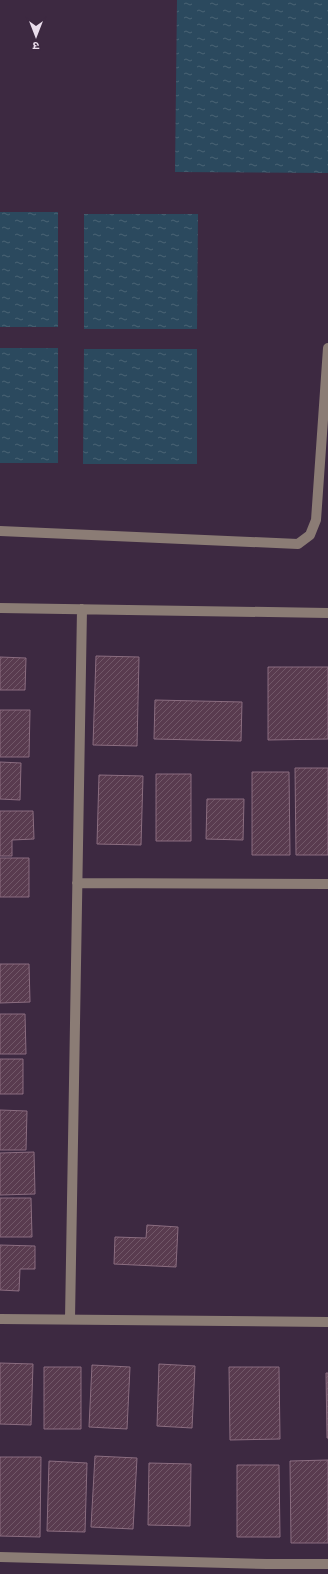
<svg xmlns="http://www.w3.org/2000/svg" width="328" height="1574" viewBox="0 0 328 1574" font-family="'Titillium Web','Noto Sans Devanagari',sans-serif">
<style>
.water{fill:url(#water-ripples)}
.building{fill:url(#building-hatch);stroke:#8b6d80}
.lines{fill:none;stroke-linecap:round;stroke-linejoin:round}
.minor{stroke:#8b7c75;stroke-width:10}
</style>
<defs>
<pattern id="water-ripples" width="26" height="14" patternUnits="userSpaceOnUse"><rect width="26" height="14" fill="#2b495e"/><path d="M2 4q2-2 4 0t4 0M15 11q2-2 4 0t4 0" fill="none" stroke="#4a6375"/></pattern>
<pattern id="building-hatch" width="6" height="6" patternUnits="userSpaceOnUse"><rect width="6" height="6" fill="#593b4f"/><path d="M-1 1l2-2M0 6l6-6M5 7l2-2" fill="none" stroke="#715768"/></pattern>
</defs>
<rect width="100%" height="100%" fill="#3d2941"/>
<path class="water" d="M177 0H328V173L175 172Z
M0 212H58V327H0Z
M84 214H198L197 329H84Z
M0 348H58V463H0Z
M84 349H197V464H83Z"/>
<path class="building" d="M96 656 139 657 137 746 93 745Z
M0 657 26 658 25 690H0Z
M268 667H328V739L268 740Z
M155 700 242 702 241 741 154 739Z
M0 710H30L29 757H0Z
M0 762 21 763 20 800 0 799Z
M295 768H328V855H296Z
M252 772H289L290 855H252Z
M156 774H191V841H156Z
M99 775 143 776 141 845 97 844Z
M207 799H244L243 840 206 839Z
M0 811H33L34 839 12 840V856H0Z
M0 858H29V897H0Z
M0 964H29L30 1002 0 1003Z
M0 1014H25L26 1054H0Z
M0 1059H23V1094H0Z
M0 1110 27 1111 26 1150H0Z
M34 1152 35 1194 0 1195V1153Z
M0 1198H31L32 1237H0Z
M147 1225 178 1227 176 1267 114 1264 115 1237 146 1238Z
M0 1245 35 1246V1269H20L19 1291 0 1290Z
M0 1363 33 1364 31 1425 0 1424Z
M159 1364 195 1366 192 1428 157 1426Z
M92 1365 130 1367 127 1429 89 1427Z
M44 1367H81V1429H44Z
M229 1367H279L280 1439 230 1440Z
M326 1373H328V1438H327Z
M95 1456 137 1458 133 1529 91 1527Z
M0 1457H41L40 1537 0 1536Z
M328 1460V1543H291L290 1461Z
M49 1461 87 1463 85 1532 47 1531Z
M149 1463 191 1464 190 1526 148 1525Z
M237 1465H279L280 1537H237Z"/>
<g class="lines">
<path class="minor" d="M0 531 298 544 310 535 316 520 328 348
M0 608 328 613
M77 883 328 884
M0 1319 328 1322
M70 1319 82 609
M0 1557 267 1564H328"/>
</g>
<g transform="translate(36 36) rotate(180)" stroke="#3d2941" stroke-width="3" paint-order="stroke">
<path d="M0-3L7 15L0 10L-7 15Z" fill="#eaddec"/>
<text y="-6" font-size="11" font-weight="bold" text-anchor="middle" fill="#eaddec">उ</text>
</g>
</svg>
